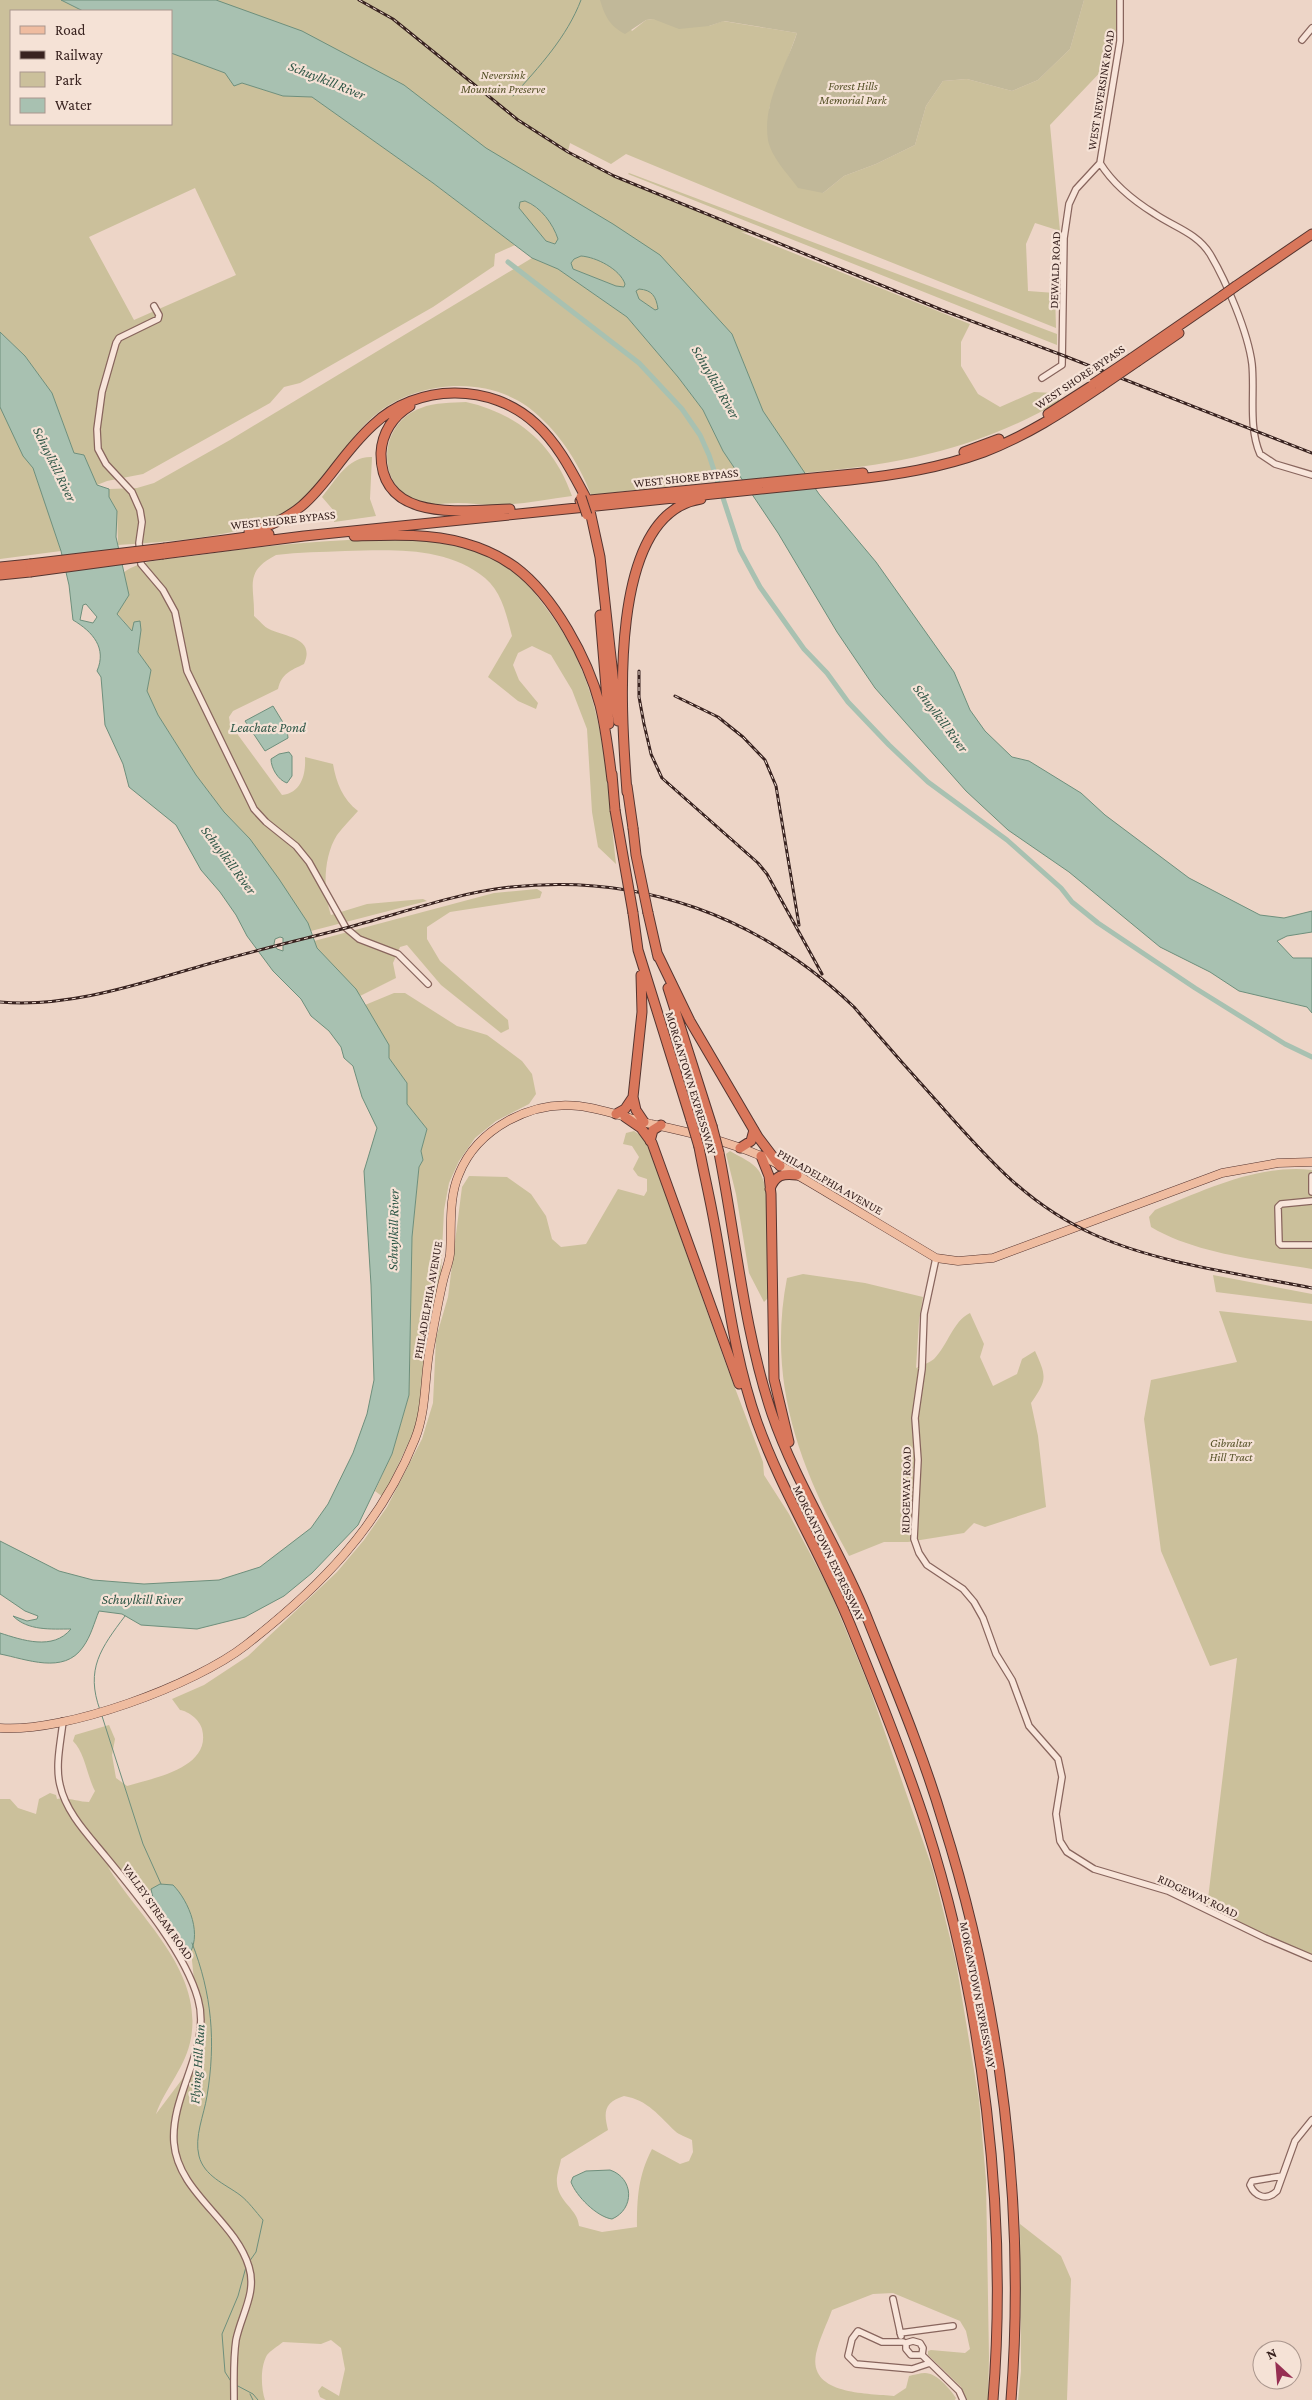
<svg xmlns="http://www.w3.org/2000/svg" width="1312" height="2400" viewBox="0 0 1312 2400" font-family="'Crimson Pro',serif">
<style>
.green{fill:#cbc09b;fill-rule:evenodd}
.cemetery{fill:#c1b899}
.water{fill:#a8c1b1;stroke:#6e8f7c;fill-rule:evenodd}
.lines{fill:none;stroke-linecap:round;stroke-linejoin:round}
.stream{stroke:#6e8f7c;stroke-width:1}
.canal{stroke:#a8c1b1;stroke-width:5}
.minor-casing{stroke:#88655d;stroke-width:8}
.major-casing{stroke:#563530;stroke-width:9}
.highway-casing{stroke:#563530;stroke-width:11}
.minor{stroke:#f8e5da;stroke-width:5.5}
.major{stroke:#efbca0;stroke-width:8}
.highway{stroke:#d9775b;stroke-width:9}
.rail-casing{stroke:#392320;stroke-width:3}
.rail{stroke:#f5e2d6;stroke-width:1;stroke-dasharray:4;stroke-linecap:butt}
.highway-bridge-casing{stroke:#563530;stroke-width:11;stroke-linecap:butt}
.highway-bridge{stroke:#d9775b;stroke-width:9}
.labels{text-anchor:middle;dominant-baseline:central;stroke-width:4.5;stroke-linejoin:round;paint-order:stroke}
.park-label{font-size:12px;font-style:italic;fill:#555127;stroke:#f5e2d6}
.street-label{font-size:12px;fill:#392320;stroke:#f5e2d6}
.water-label{font-size:14px;font-style:italic;fill:#305848;stroke:#f5e2d6}
</style>
<rect width="100%" height="100%" fill="#edd5c7"/>
<path class="green" d="M0 0H61L83 11H11V124H171V53L225 73 242 83 283 96 312 97 433 183 515 245 495 254 494 266 433 307 300 383 284 387 270 403 143 474 107 481 97 485 84 455 74 453 52 393 25 356 0 332ZM195 188 236 275 134 320 89 237Z
M135 0H609L632 31 646 20 653 19 709 26 723 21 797 33 769 109 823 193 844 176 876 164 915 145 926 106 943 81 967 79 1012 91 1038 80 1070 49 1084 0H1116V32L1109 63 1050 125 1060 231 1035 223 1026 244 1028 291 1055 293 1056 328 805 228 626 154 611 164 570 143 568 151 614 176 755 234 741 232 970 324 961 342V366L978 394 1000 407 1034 392 1053 393 1060 401C979 449 898 465 804 473L763 411 732 334 709 309 609 240 171 11Z
M629 173 1057 334V345L628 174Z
M524 201C541 207 553 224 558 239L556 244 546 241 519 208 520 202Z
M581 256C596 257 620 269 626 284L624 287 616 286 573 269 571 263 574 259Z
M532 258 558 269 627 317 678 377 703 410 723 451 741 478 591 495C578 461 557 429 528 407 485 376 420 381 379 412 341 441 326 489 284 514 244 537 165 542 118 545L117 511 109 497V489L137 488 154 483 230 440Z
M639 289C652 290 656 296 658 309L655 310 639 299 636 291Z
M0 369 58 542 61 551 0 559Z
M466 402C519 414 554 445 572 496 548 499 524 504 500 505 486 506 472 503 458 503 443 503 427 507 413 500 374 479 381 422 421 408 435 402 452 403 466 402Z
M372 457 370 499 376 516 334 522V511L322 497C336 480 348 456 372 457Z
M391 538C429 541 467 544 501 563 521 575 535 593 549 612 607 690 605 771 616 864L598 847 592 812 587 729 572 690 551 655 532 646 518 653 513 665 519 680 538 703 536 709 518 701 488 677 512 636C507 617 502 592 485 578 446 546 392 550 345 551 322 552 299 552 276 555 243 572 255 586 254 616 259 620 264 627 269 629 284 637 316 637 304 664 290 671 282 673 278 689L233 711 229 717 230 724 282 795C302 793 306 773 305 757L333 764C336 782 343 800 358 811 351 819 343 827 337 835 323 857 323 892 331 915L367 904 423 899 427 901 311 931 308 923 250 839 224 812 196 775 158 715 147 691 151 670 138 652 141 630 133 632 117 613 129 595 123 573C141 559 171 559 193 556 259 546 324 540 391 538Z
M537 889 542 892 540 898 450 912 427 927V939L440 961 508 1020 509 1029 501 1033 441 985 407 945 400 947 393 963 396 978 360 996 317 948 314 941 494 893Z
M394 993H405L457 1026 487 1035 522 1061 532 1074 536 1094 529 1104 496 1121 475 1138 459 1161 449 1183 444 1210 441 1272 427 1343 422 1398 414 1431 383 1497 375 1491 392 1454 409 1395 412 1237 419 1167 423 1160 421 1151 427 1129 407 1104V1083L389 1058 374 1020 365 1005Z
M634 1131 643 1137 649 1149 724 1359 763 1462 764 1475 789 1514 829 1589 868 1684 933 1870 956 1962 979 2100 986 2180 989 2357 988 2400H966L961 2387 928 2355V2351L931 2350 965 2353 970 2349 966 2331 960 2321 893 2293 873 2294 832 2310C827 2324 819 2339 816 2354 808 2395 867 2393 894 2396L906 2388 909 2376C914 2375 920 2373 925 2373 937 2373 950 2389 956 2398L955 2400H326L320 2397 318 2391 322 2386 339 2396 345 2369 341 2348 331 2340 321 2344 283 2342C278 2346 270 2351 267 2355 260 2367 261 2388 265 2400H0V1799H10L18 1808 36 1814 39 1799 50 1793 56 1795 57 1799C68 1797 78 1802 89 1802L95 1791C87 1776 85 1753 73 1741L75 1735 109 1725 115 1739 112 1755 116 1778 127 1786C154 1778 212 1768 202 1729 200 1720 188 1711 180 1710L172 1699 204 1685 248 1656 337 1572 364 1540 387 1507 422 1439 433 1403 436 1338 448 1297 462 1187 469 1176 507 1177 531 1194 546 1216 552 1239 561 1247 586 1244 618 1189 644 1196 647 1191V1179L638 1176 633 1169 639 1157 632 1146 623 1144 626 1133ZM108 1867C134 1893 125 1895 165 1888L190 1941 199 2029 192 2066 156 2114C165 2088 186 2067 191 2038 203 1970 140 1919 108 1867ZM624 2096C648 2100 659 2116 675 2131 679 2135 687 2137 692 2140L693 2152 689 2161 680 2164 652 2149C638 2176 637 2198 637 2227L602 2232 579 2226C578 2209 558 2202 557 2183 556 2176 560 2166 561 2159L608 2130C603 2111 605 2102 624 2096Z
M730 1151C740 1157 753 1162 759 1171 775 1196 768 1267 768 1298L764 1302 749 1273 736 1194 726 1154Z
M1312 1170V1269C1261 1260 1196 1254 1151 1227L1149 1217 1155 1210C1205 1190 1257 1164 1312 1170Z
M803 1274 865 1283 923 1297 919 1321 916 1368C922 1365 929 1363 934 1359 948 1345 953 1321 970 1313L984 1344 980 1357 993 1386 1017 1374 1022 1359 1035 1351C1047 1377 1047 1380 1031 1403L1038 1436 1046 1507 985 1527 974 1523 964 1533 908 1542H884L849 1556C799 1467 767 1381 787 1278Z
M1213 1275 1312 1294V1304L1216 1292Z
M1219 1311 1312 1321V1958L1220 1917 1207 1907 1237 1658 1210 1666 1161 1551 1144 1419 1151 1380 1237 1362Z
M1020 2224 1061 2256 1071 2279 1067 2400H1018L1021 2371Z"/>
<path class="cemetery" d="M600 0H1084L1070 49 1038 80 1012 91 967 79 943 81 926 106 915 145 876 164 844 176 823 193 798 188C788 174 771 157 768 140 762 103 786 67 797 33L724 21 709 26 679 29 653 19 646 20 625 34C610 26 605 17 600 0Z"/>
<path class="water" d="M61 0H216L302 31 404 85 486 148 613 224 660 255 732 334 763 411 819 494 876 562 954 672 970 710 985 731 1012 757 1029 761 1081 793 1105 815 1189 878 1260 915 1284 918 1312 911V932L1287 936 1277 941 1293 958H1312V1013L1307 1007 1239 991 1210 972 1160 947 1069 872 1008 830 966 791 875 688 837 632 778 533 723 451 703 410 678 377 627 317 558 269 532 258 433 183 312 97 283 96 242 83 234 86 225 73 171 53V11H83ZM525 201C541 207 553 224 558 239L555 244 546 241 519 208 520 202ZM581 256C596 257 620 269 625 284L624 287 616 286 573 269 571 263 574 259ZM639 289C652 290 656 296 658 309L655 310 639 299 636 291Z
M0 332 25 356 52 393 74 453 84 455 97 485 109 489V497L117 511 116 537 129 595 117 614 132 631 134 622 140 621 141 630 138 652 151 670 147 691 158 715 196 775 224 812 250 839 279 879 308 923 317 948 356 989 389 1045V1058L407 1083V1104L427 1129 421 1151 423 1160 419 1167 412 1237 409 1395 392 1454 358 1525 312 1573 284 1596 245 1617 197 1629 141 1625 122 1614 99 1611C94 1623 91 1636 83 1647 64 1675 26 1659 0 1654V1633C22 1640 53 1651 71 1629 51 1629 28 1631 13 1616L27 1621 37 1619 38 1616 25 1611 0 1594V1541L59 1571 93 1580 144 1584 219 1580 260 1567 311 1528 328 1504 353 1453 367 1414 374 1380 371 1285 364 1171 377 1128 362 1097 353 1066 344 1058 341 1047 329 1031 311 1016 301 999 273 971 247 936 236 915 220 892 201 870 176 825 129 787 123 764 105 725 101 677 97 671C107 648 93 632 73 620L69 585 61 551 33 468 23 456 0 407ZM86 604 97 617 93 623 80 620 83 605ZM280 937 283 938V951L277 949 274 944 275 939Z
M273 706 287 729 288 738 265 751 245 721Z
M289 752 292 756V776L287 783C278 780 271 768 271 759L279 754Z
M160 1884 173 1885C189 1901 204 1937 187 1957L156 1911 151 1889Z
M610 2170C634 2178 635 2209 612 2219 597 2217 576 2196 571 2182L573 2177 586 2171Z"/>
<g class="lines">
<path class="stream" d="M513 96C539 67 567 37 581 0
M100 1710C85 1669 101 1648 125 1616
M102 1716 143 1844 161 1884
M192 1943C212 1994 216 2042 207 2096 204 2115 194 2137 199 2156 204 2176 225 2184 240 2195 248 2201 256 2212 263 2220L256 2252 249 2262
M232 2383 225 2372 222 2334 238 2296 246 2267
M236 2385 253 2394 258 2400
M250 2394 253 2400"/>
<path class="canal" d="M508 262 639 363 682 409 700 435 709 455 740 550 760 587 804 649 827 673 848 702 889 745 928 782 1007 840 1061 888 1072 902 1098 923 1195 988 1285 1044 1312 1057"/>
<defs>
<path id="minor" d="M1120 0V41L1100 163C1113 184 1134 201 1155 214 1174 227 1197 233 1210 254 1226 281 1248 332 1252 364 1255 393 1248 426 1260 454L1275 464 1312 475
M1302 40 1312 28
M154 306 159 315 158 319 119 338 116 343 102 392 97 429 98 449 106 464 132 492 140 510 142 522 139 543 141 564 163 590 175 612 187 671 254 809 266 822 296 846 309 862 346 928 359 939 398 954 428 984
M1042 378 1062 365 1064 238 1069 204 1076 189 1100 163
M1312 1176V1192
M1312 1201 1281 1204 1278 1207 1279 1243 1281 1245H1312
M936 1258 924 1314 922 1369 915 1418 918 1460 914 1539 919 1553 927 1565 963 1589 974 1602 983 1618 996 1654 1012 1680 1029 1726 1058 1759 1062 1777 1056 1814 1060 1841 1067 1852 1094 1869 1168 1891 1265 1938 1312 1958
M63 1721C61 1741 55 1765 60 1785 66 1813 89 1836 106 1857 137 1895 185 1952 198 1999 212 2047 170 2094 174 2143 178 2193 235 2220 249 2267 257 2293 241 2315 236 2340 233 2360 234 2380 234 2400
M1282 2176 1252 2181 1250 2185C1255 2197 1267 2201 1277 2191L1295 2141 1312 2120
M893 2299 901 2336
M900 2333 953 2326
M903 2342H882L858 2331 852 2339 848 2356 856 2364 912 2369 930 2363
M906 2343 913 2341 920 2343 923 2348 922 2355
M906 2343V2349L911 2355H922
M922 2355 959 2391 963 2400"/>
<path id="major" d="M0 1728C65 1733 195 1685 246 1645 319 1588 380 1527 415 1439 427 1409 424 1378 430 1347 434 1325 438 1302 443 1281 445 1272 449 1263 450 1254 452 1228 448 1199 459 1174 477 1129 531 1100 579 1106 604 1109 627 1118 651 1124 688 1132 727 1141 761 1156 784 1166 805 1180 826 1192 863 1214 899 1236 936 1258L958 1261 993 1258 1222 1173 1278 1163 1312 1162"/>
<path id="highway" d="M1236 286 1312 234
M1132 358 1222 296
M1138 361 1179 333
M410 406C393 416 382 433 381 453 380 524 464 510 510 509
M1048 414 1090 387
M964 452 999 439
M580 501 863 473
M590 511 600 557 618 721
M249 532C319 514 326 468 373 425 417 383 491 382 536 424 558 444 571 470 585 496
M354 536C390 535 428 533 464 543 482 548 500 556 515 567 554 596 588 659 600 705 606 729 609 755 612 780
M165 548 269 534
M163 554 304 536 850 480C896 475 940 468 984 452 1026 436 1063 412 1100 387
M0 567 30 564
M0 575 30 572
M600 615 609 724
M612 774 615 810
M627 786 633 828
M627 792C622 722 604 514 701 499
M633 913 638 950 691 1120
M648 913 658 957
M657 953 690 1021 758 1137 780 1166
M641 975 642 1012 633 1097 636 1110 644 1122
M668 988 712 1126
M616 1114 625 1109 633 1097
M625 1117 641 1128 652 1143 739 1384
M650 1141 653 1130 661 1125
M699 1147C703 1169 708 1190 712 1211 726 1282 733 1354 757 1422 782 1492 822 1555 850 1624 877 1690 904 1757 926 1825 983 2003 1008 2214 993 2400
M740 1148 751 1141 754 1130
M719 1153C736 1239 744 1331 772 1414 796 1484 838 1546 866 1615 893 1683 922 1751 943 1822 1001 2005 1026 2209 1011 2400
M761 1156 769 1176 771 1194 774 1379 789 1442
M770 1189C775 1175 783 1173 797 1175"/>
</defs>
<use href="#minor" class="minor-casing"/>
<use href="#major" class="major-casing"/>
<use href="#highway" class="highway-casing"/>
<use href="#minor" class="minor"/>
<use href="#major" class="major"/>
<use href="#highway" class="highway"/>
<defs>
<path id="rail" d="M359 0 393 19 518 120 568 152 614 176 942 310 1062 355 1312 453
M639 671V697L644 724 651 754 662 778 758 863 767 874 822 974
M675 696 718 717 743 737 765 760 776 786 799 925
M0 1002C71 1008 141 983 208 964 256 950 305 939 353 926 405 912 457 893 511 887 642 873 760 917 854 1007 883 1041 912 1074 942 1107 988 1159 1029 1206 1095 1235 1160 1264 1242 1274 1312 1288"/>
</defs>
<use href="#rail" class="rail-casing"/>
<use href="#rail" class="rail"/>
<defs>
<path id="highway-bridge" d="M1222 296 1236 286
M1093 384 1132 358
M1100 387 1138 361
M581 497 587 515
M30 564 165 548
M30 572 163 554
M615 810 633 913
M633 828 636 855 648 913
M691 1120 699 1147
M712 1126 719 1153"/>
</defs>
<use href="#highway-bridge" class="highway-bridge-casing"/>
<use href="#highway-bridge" class="highway-bridge"/>
</g>
<g class="labels">
<g class="park-label">
<text x="503" y="75">Neversink<tspan x="503" dy="14">Mountain Preserve</tspan></text>
<text x="853" y="86">Forest Hills<tspan x="853" dy="14">Memorial Park</tspan></text>
<text x="1231" y="1443">Gibraltar<tspan x="1231" dy="14">Hill Tract</tspan></text>
</g>
<g class="street-label">
<text transform="translate(1101 90) rotate(-81)">WEST NEVERSINK ROAD</text>
<text transform="translate(1055 270) rotate(-88)">DEWALD ROAD</text>
<text transform="translate(1080 377) rotate(-34)">WEST SHORE BYPASS</text>
<text transform="translate(686 478) rotate(-6)">WEST SHORE BYPASS</text>
<text transform="translate(283 520) rotate(-6)">WEST SHORE BYPASS</text>
<text transform="translate(691 1083) rotate(73)">MORGANTOWN EXPRESSWAY</text>
<text transform="translate(830 1182) rotate(30)">PHILADELPHIA AVENUE</text>
<text transform="translate(428 1300) rotate(-80)">PHILADELPHIA AVENUE</text>
<text transform="translate(906 1490) rotate(-89)">RIDGEWAY ROAD</text>
<text transform="translate(829 1553) rotate(64)">MORGANTOWN EXPRESSWAY</text>
<text transform="translate(1198 1896) rotate(25)">RIDGEWAY ROAD</text>
<text transform="translate(158 1912) rotate(55)">VALLEY STREAM ROAD</text>
<text transform="translate(978 1995) rotate(79)">MORGANTOWN EXPRESSWAY</text>
</g>
<g class="water-label">
<text transform="translate(327 80) rotate(22)">Schuylkill River</text>
<text transform="translate(716 382) rotate(60)">Schuylkill River</text>
<text transform="translate(55 464) rotate(64)">Schuylkill River</text>
<text transform="translate(941 718) rotate(53)">Schuylkill River</text>
<text x="268" y="727">Leachate Pond</text>
<text transform="translate(229 860) rotate(53)">Schuylkill River</text>
<text transform="translate(393 1230) rotate(-89)">Schuylkill River</text>
<text x="142" y="1599">Schuylkill River</text>
<text transform="translate(197 2064) rotate(-86)">Flying Hill Run</text>
</g>
</g>
<rect x="10" y="10" width="162" height="115" fill="#f5e2d6" stroke="#aa968d"/>
<rect x="20" y="26" width="25" height="8" fill="#efbca0" stroke="#aa968d"/>
<text x="55" y="35" font-size="15" fill="#392320">Road</text>
<rect x="20" y="51" width="25" height="8" fill="#392320" stroke="#aa968d"/>
<text x="55" y="60" font-size="15" fill="#392320">Railway</text>
<rect x="20" y="72" width="25" height="15" fill="#cbc09b" stroke="#aa968d"/>
<text x="55" y="85" font-size="15" fill="#392320">Park</text>
<rect x="20" y="98" width="25" height="15" fill="#a8c1b1" stroke="#aa968d"/>
<text x="55" y="110" font-size="15" fill="#392320">Water</text>
<g transform="translate(1277 2365) rotate(334)"><circle r="24" fill="#f5e2d6" stroke="#aa968d"/>
<path d="M0-4L9 19L0 12L-9 19Z" fill="#962e52"/>
<text y="-8" font-size="14" font-weight="bold" text-anchor="middle" fill="#392320">N</text>
</g>
</svg>
